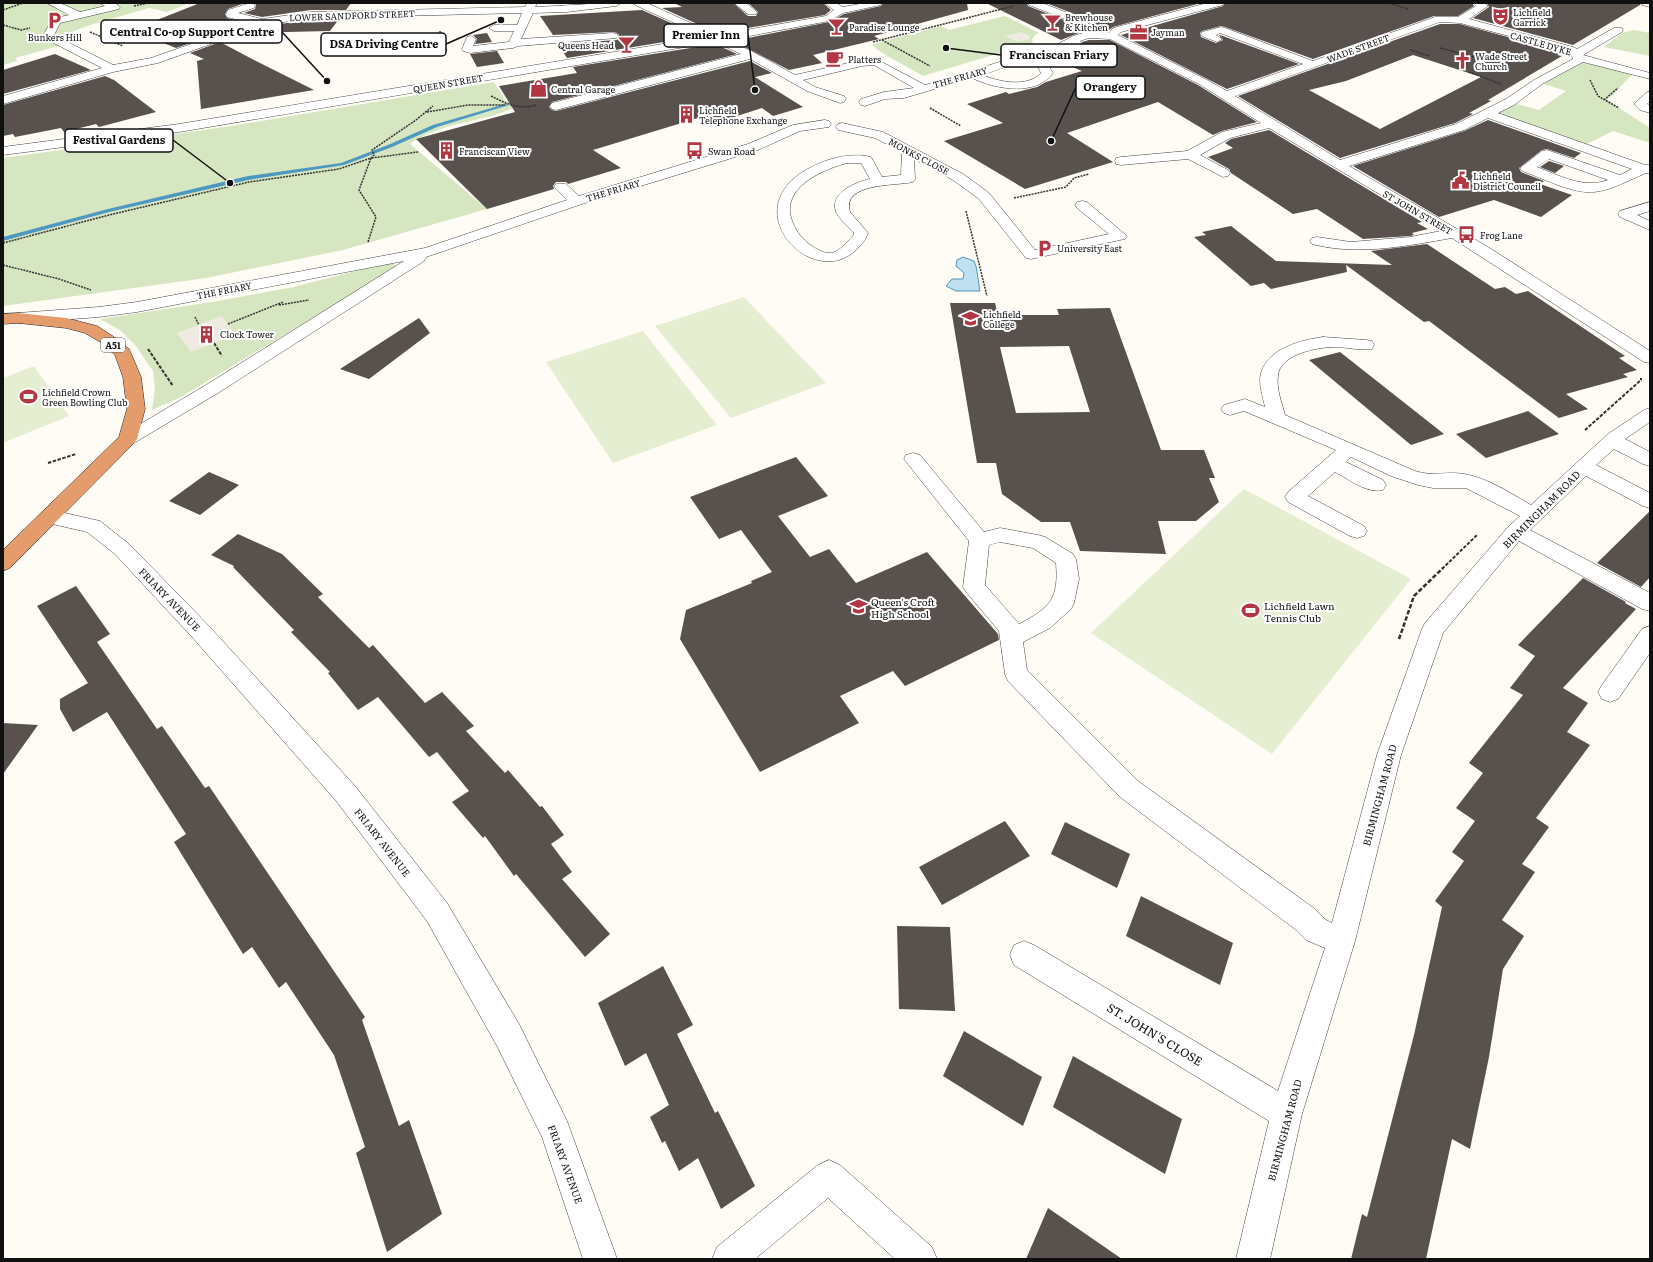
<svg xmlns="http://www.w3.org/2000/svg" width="1653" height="1262" viewBox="0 0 1653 1262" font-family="Literata,serif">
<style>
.green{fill:#d6e6c1}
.pitch{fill:#e6eed2}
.plaza{fill:#efebe3}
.water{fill:#bee0f0;stroke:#4d98c0}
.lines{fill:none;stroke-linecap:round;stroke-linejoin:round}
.stream{fill:#4d98c0;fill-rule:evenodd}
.building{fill:#58514e;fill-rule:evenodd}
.minor-casing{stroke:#434343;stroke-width:1}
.highway-casing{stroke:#212121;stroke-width:1}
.path-far2{stroke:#323232;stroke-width:1.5;stroke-dasharray:2 1;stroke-linecap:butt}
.path-far1{stroke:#323232;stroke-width:2;stroke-dasharray:3.5 1.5;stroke-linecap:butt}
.path{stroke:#323232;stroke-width:2.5;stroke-dasharray:4.5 2;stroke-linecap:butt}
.minor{fill:#fff;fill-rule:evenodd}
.highway{fill:#e59c6c;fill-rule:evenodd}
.labels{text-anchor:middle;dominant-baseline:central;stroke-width:4;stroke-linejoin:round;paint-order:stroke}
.far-poi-label{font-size:9px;fill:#101010;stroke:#fff;text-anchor:start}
.far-street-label{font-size:9px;fill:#101010;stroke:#fff}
.shield{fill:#fff;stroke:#585858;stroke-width:1}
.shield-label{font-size:9px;font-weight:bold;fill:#101010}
.street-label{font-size:10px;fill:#101010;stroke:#fff}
.poi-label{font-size:10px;fill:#101010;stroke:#fff;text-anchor:start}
.near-street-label{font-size:12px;fill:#101010;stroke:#fff}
.leader{fill:none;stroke:#101010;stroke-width:1.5}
.callout-dot{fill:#101010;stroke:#fff;stroke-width:1.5}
.callout{fill:#fff;stroke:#101010;stroke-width:1.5}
.callout-label{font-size:11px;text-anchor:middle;font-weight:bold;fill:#101010}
</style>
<rect width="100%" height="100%" fill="#fefcf5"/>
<path class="green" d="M3 3H190L167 12 149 8 93 24 58 37 69 43 15 58 17 61 3 65Z
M1005 16 1039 33 1035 35 1032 40 1033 43 923 76 882 53 872 45 873 44 941 26 949 30Z
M1634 30 1650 33V56L1604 47 1622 33Z
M1579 60 1633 74 1607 100 1650 128V143L1613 131 1587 144 1491 111 1510 102 1539 110 1566 91 1538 82Z
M494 82 505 100 521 105C513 108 504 112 495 115 467 123 435 126 410 144L487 209 343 250 206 278 3 306V158L225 127Z
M390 262 397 267 181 397 152 410 155 389 153 371 136 346 120 330 100 319 212 302 294 287Z"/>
<path class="pitch" d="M744 297 826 383 731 418 655 326Z
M643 331 717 425 613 463 546 362Z
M34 366 69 416 3 443V378Z
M1244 489 1411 579 1272 754 1091 633Z"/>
<path class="plaza" d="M1021 32 1030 36 1029 39 1018 42 1005 36Z
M222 316 236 335 191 352 177 333Z"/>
<path class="water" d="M963 257 974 261 976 266 980 291H956L946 286 952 279H963L964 273 956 266 957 260Z"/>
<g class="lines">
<path class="stream" d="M505 104 509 105 437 127 392 147 344 165 248 180 109 212 3 241V237L108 209 248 176 341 163 388 145 433 125Z"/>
</g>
<path class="building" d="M200 3H245L228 9 225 14 227 18 246 23 216 34H203L208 37 176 48 143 35 125 36 124 33Z
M255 3H351L346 10H311L262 17 244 13 255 9 256 5Z
M674 3H733L748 16H756L758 12 748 3H823L831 10 825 15 717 33 662 8 682 7Z
M883 3H967L968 10 874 36 879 39 813 55 822 63 789 70 733 41 829 22 844 14 881 6Z
M986 3H1027L1028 6 1077 25 1081 32 1061 40Z
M1046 3H1201L1113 27 1108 31H1094L1087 19Z
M1225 3H1472L1474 6 1458 16H1434L1313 59 1225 27 1221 26 1202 31 1200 33 1201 37 1216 43 1223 40 1219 35H1220L1299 64 1227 89 1121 35 1223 6Z
M1487 3H1640V5L1573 45 1473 18 1489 7Z
M642 10 700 36 567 58 558 44 617 40 619 35 617 33 613 32 553 35 540 16Z
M339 19 330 31 246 33 264 26 311 20Z
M1440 24H1460L1562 52 1557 55 1562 56 1488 100 1491 101 1469 113 1473 114 1455 123 1340 158 1238 96ZM1413 55 1481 77 1380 129 1309 90 1346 81Z
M487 33 492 42 475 44 477 39 473 35Z
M1089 40H1110L1198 85 1257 122 1222 131 1213 135 1158 102 1067 133 1113 162 1025 189 944 141 1003 123 967 104 1006 92 1009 94 1037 87 1046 82 1082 71 1068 65 1094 57 1076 48 1081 46 1082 42Z
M220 42 254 60 314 90 201 109 197 61 204 59 190 53Z
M715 44 737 54 552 102 549 107 552 110 556 111 750 61 772 73 755 77 803 107 773 116 762 108 709 125 698 118 593 150 621 168 568 184 566 182H556L553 186 554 189 487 209 416 139 515 112 499 86 577 73 573 67Z
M497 51 504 63 477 67 470 54Z
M55 54 91 70 3 94V70Z
M105 76 114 80 156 112 99 127 96 124 64 132 61 128 15 137 13 134 3 136V105Z
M1488 120 1581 153 1574 158 1547 149 1542 150 1519 168 1521 172 1544 181 1540 184 1572 195 1541 217 1494 200 1439 217 1353 166 1464 131Z
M1269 130 1422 222 1417 223 1428 229 1412 233 1414 235 1410 236 1363 239 1317 209 1293 214 1231 173 1229 169 1208 157 1233 148 1225 143 1231 139Z
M1549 161 1564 166 1555 173 1540 167Z
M1231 226 1276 261 1392 265 1371 251 1427 244 1495 289 1505 287 1516 294 1528 291 1625 356 1619 358 1637 370 1623 374 1628 377 1566 394 1588 409 1559 418 1429 321 1424 322 1346 265 1347 272 1271 289 1264 283 1251 286 1194 237 1206 235 1202 232Z
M950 303H995L998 315H1059L1057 309 1110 308 1161 450H1204L1215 478H1209L1219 502 1196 521H1158L1166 554 1080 551 1070 522H1041L1002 494 996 463H977ZM1069 346 1090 412 1016 413 1000 347Z
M419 318 430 333 369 379 340 369Z
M1340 352 1444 434 1411 445 1309 360Z
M1528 411 1559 434 1486 458 1456 434Z
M796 457 828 496 778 516 810 557 829 549 856 583 927 552 998 634 999 640 905 686 893 671 840 696 859 723 760 772 680 639 686 610 752 583 751 581 772 572 741 530 719 539 690 497Z
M209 472 239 485 200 515 169 501Z
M1650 511V577L1641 587 1597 563Z
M238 534 282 554 323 594 318 597 369 648 373 645 425 703 442 692 474 726 466 731 505 773 508 770 540 807 542 806 564 835 551 844 572 872 562 879 610 934 585 957 516 874 514 876 485 836 483 838 452 802 469 791 437 752 429 757 378 697 358 710 328 673 330 672 291 632 294 630 233 567 234 566 211 555Z
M1583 578 1626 602 1625 603 1636 609 1563 688 1588 703 1567 732 1590 745 1536 818 1549 827 1522 864 1535 872 1502 920 1524 936 1503 969 1489 1057 1470 1149 1452 1139 1426 1259H1351L1362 1214 1367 1217 1414 1035 1442 907 1435 901 1464 861 1452 852 1475 821 1456 808 1483 773 1469 763 1523 695 1510 688 1535 656 1518 645Z
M76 586 110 634 97 642 157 729 162 726 205 788 209 786 365 1017 362 1020 399 1126 409 1120 442 1214 387 1252 356 1153 365 1147 334 1055 286 982 279 988 252 947 243 954 174 842 186 834 107 712 73 732 60 709V699L88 683 37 606Z
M3 723 38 725 3 774Z
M1005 821 1030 856 942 905 919 867Z
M1065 822 1130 854 1117 888 1051 854Z
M1141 896 1233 943 1220 985 1126 936Z
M897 926 950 927 955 1011 899 1009Z
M663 966 693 1025 677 1034 715 1113 718 1111 755 1186 721 1209 698 1158 679 1171 665 1141 662 1143 650 1117 669 1105 646 1053 625 1066 598 1003Z
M964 1031 1042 1077 1023 1126 943 1076Z
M1073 1056 1182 1119 1165 1174 1053 1107Z
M1048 1208 1122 1259H1026Z"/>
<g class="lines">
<defs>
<path id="minor" d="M47 3H60L80 12 105 6 100 3C107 3 115 1 120 7L119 9 60 23 54 35 113 65 151 58 251 23 227 17 226 15 228 10 250 3 254 4 255 6 254 8 238 13 262 19 311 12 525 7 527 3H537L535 7C564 6 592 3 621 3L616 6 567 12 533 13 521 39 613 33 617 34 618 36 617 38 518 46 513 48 470 53 463 51 462 49 467 37 471 36 476 39 473 46 509 42 514 31H494L489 28 494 25H517L522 13 311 18 264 25 158 63 113 72 3 104V96L102 68 44 38 43 36 52 19 69 15Z
M634 3H647L717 35 826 16 834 10 824 3H836L843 7 865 3H882L881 5 843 13 829 21 728 40 755 53 795 75 862 60 876 59 925 85 1058 44 1073 36 1083 33 1078 24 1029 5 1028 3H1042L1086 20 1093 32 1109 33 1113 28 1207 3H1224L1223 5 1121 32 1118 35 1207 80 1227 91 1303 64 1220 33 1216 35 1222 39 1217 42 1202 36 1201 34 1202 32 1221 27 1225 28 1313 61 1435 17H1458L1476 6 1473 3H1485L1488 6 1469 19 1573 47 1577 49 1614 28H1622L1623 30 1622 32 1583 55 1650 73V79L1583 62 1542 84 1514 105 1498 113 1645 165H1650V173H1646C1629 180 1612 190 1594 192 1572 194 1543 178 1522 171L1520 168 1542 151 1547 150 1620 175 1632 169 1488 118 1464 130 1349 166 1488 247 1650 351V363L1644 362 1452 238C1406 246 1358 256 1312 244L1310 241 1312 238 1317 237 1351 242 1410 237 1441 231 1269 128 1230 138 1200 155 1228 170 1230 173 1228 176 1223 177 1188 159 1121 165 1116 164 1115 161 1116 158 1121 157 1187 151 1222 132 1261 123 1199 84 1110 39 1089 38 1080 41 1081 43 1080 45 1036 57 1047 63 1053 73C1036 97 995 89 972 78L904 98 885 99 865 106 861 105 859 102 861 99 884 92 914 88 874 65 862 66 803 80 815 87 844 96 846 99 844 102 840 103 807 91 750 59 556 110 552 109 550 106 552 103 741 54 715 42 179 132 3 155V147L179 124 705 37 635 5ZM1440 22 1460 23 1565 51 1572 56 1573 59 1534 80 1506 99 1456 124 1340 160 1235 96ZM1026 60 1038 67 1041 73C1028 88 998 82 983 75ZM1549 159 1608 180C1583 189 1561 176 1537 167Z
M734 3H746L757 12 756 14H748Z
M1641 3H1650V7L1642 5Z
M1650 91V101L1647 104 1650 105V113L1640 110 1634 104 1646 93Z
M825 120 829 121 831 124 829 127 800 131 758 150 582 204 426 257 424 261 218 393 134 443 128 445 122 443 119 439 122 435 206 385 404 261 137 312 99 317 18 323 12 321 10 318 12 315 18 313 99 307 137 302 425 248 567 200 554 187 556 184H566L579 196 748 144 793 125Z
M842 123 883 132 963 174 989 193 1035 250 1109 234 1077 208 1075 205 1077 202 1082 201 1087 202 1127 236 1125 239 1120 240 1031 259 1026 258 979 199 953 180 914 159 915 179 913 182C897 186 841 182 850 212L868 233C866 240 861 245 856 250 813 291 735 211 806 170 825 159 849 152 871 157L882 177 901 175 902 152 875 138 838 130 836 127 838 124ZM847 163H861L870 179C857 182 829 192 836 212 840 220 848 226 854 233L853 236C847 242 840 251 832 253 825 254 818 250 812 246 803 240 797 233 793 223 778 189 821 170 847 163Z
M1650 202V211L1637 215 1650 221V230L1620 217 1618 214 1620 211Z
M1323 337 1366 340 1372 341 1374 345 1372 349C1360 351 1347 347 1335 347 1318 347 1279 354 1278 376 1276 389 1282 403 1285 415L1415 471C1433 477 1446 471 1464 474 1488 478 1510 493 1531 505L1608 434 1644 410 1650 408V422L1625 439 1650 452V466L1643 464 1614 449 1596 465 1650 493V508L1643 506 1586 476 1530 530 1650 593V611L1642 609 1519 541 1443 633 1401 755 1355 941 1302 1114 1270 1259H1236L1269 1121 1014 965 1010 955 1014 945 1024 941 1034 945 1278 1091 1325 948 1306 940 1295 929 1120 797 1008 681 1005 674 999 631 967 593 963 587 969 541 904 459 906 455 913 453 920 455 984 532 1000 528 1038 535 1045 537 1073 554 1076 559 1079 579 1074 603 1071 609 1050 628 1023 642 1027 670 1138 781 1315 909 1326 920 1332 923 1377 755 1422 629 1425 623 1509 526 1520 516 1466 488H1433L1418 485 1391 476 1351 457 1346 462 1383 480 1386 485 1383 490C1367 494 1349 479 1335 472L1308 496 1364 526 1367 531 1364 536 1357 538 1350 536 1288 502 1285 497 1288 492 1336 450 1244 411 1230 415 1224 413 1221 409 1224 405 1245 399 1265 407C1263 397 1258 383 1261 373 1268 348 1302 340 1323 337ZM1000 542 1033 548 1056 563C1059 599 1050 608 1019 624L985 585 989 545Z
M51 510 100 521 129 544 208 625 355 786 447 903 519 1024 567 1121 617 1259H583L542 1137 497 1046 427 921 337 802 192 637 115 554 87 532 44 522 41 517 44 512Z
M1650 626V653L1618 699 1610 702 1602 699 1598 692 1602 685 1642 629Z
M829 1160 840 1165 932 1247 937 1259H895L828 1198 755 1259H712L717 1247 818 1165Z"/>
<path id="highway" d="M18 313 66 318 97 326 114 337 129 349 141 377 145 409 137 439 134 443 10 568 3 571V550L119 437 127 409 123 377 115 355 102 343 85 333 66 328 18 323 3 324V314Z"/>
</defs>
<use href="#minor" class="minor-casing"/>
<use href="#highway" class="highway-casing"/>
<path class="path-far2" d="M1389 3 1408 9
M134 6 148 3
M3 10 23 3
M3 25 21 30 30 28
M440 31 441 39 447 51
M90 32 123 46
M882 40 930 66
M873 42 1014 6
M1440 48 1474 57
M1410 50 1430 56
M1469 72 1501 84
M1590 80 1598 96 1619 108
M491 96C507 104 519 110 537 105
M1604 100 1618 88
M930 108 961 126
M427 112 468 105H505
M1014 198 1066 187 1074 178 1089 174
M966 211 987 296
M368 242 376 217 359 190 371 158 418 152
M3 243 109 215 249 182 339 169 371 158 374 155 372 150 416 120 433 106
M3 265 59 279 91 290
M279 305 309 300
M195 317 199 325
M228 324 283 302"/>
<path class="path-far1" d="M214 343 222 356
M148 349 173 386
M1585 430 1641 380V378
M48 463 76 454
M1442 569 1477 535"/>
<path class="path" d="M1399 639 1414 596 1443 568"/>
<use href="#minor" class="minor"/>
<use href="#highway" class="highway"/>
</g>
<defs>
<symbol id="theatre-bare" viewBox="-9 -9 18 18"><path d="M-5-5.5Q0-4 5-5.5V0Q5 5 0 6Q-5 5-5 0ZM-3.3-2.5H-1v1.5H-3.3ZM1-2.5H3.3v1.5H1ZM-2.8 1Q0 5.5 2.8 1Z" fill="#b33643" stroke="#fff" stroke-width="2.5" paint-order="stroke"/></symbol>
<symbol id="parking-bare" viewBox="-9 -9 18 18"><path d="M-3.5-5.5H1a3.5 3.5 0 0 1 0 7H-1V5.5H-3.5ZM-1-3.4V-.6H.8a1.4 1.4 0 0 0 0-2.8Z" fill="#b33643" stroke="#fff" stroke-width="2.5" paint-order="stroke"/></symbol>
<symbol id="bar-bare" viewBox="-9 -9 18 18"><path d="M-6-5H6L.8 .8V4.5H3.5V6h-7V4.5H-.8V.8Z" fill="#b33643" stroke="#fff" stroke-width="2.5" paint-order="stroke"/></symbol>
<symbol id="office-bare" viewBox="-9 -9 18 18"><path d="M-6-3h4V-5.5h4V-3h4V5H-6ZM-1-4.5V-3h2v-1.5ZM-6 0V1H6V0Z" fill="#b33643" stroke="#fff" stroke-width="2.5" paint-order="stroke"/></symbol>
<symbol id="cafe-bare" viewBox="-9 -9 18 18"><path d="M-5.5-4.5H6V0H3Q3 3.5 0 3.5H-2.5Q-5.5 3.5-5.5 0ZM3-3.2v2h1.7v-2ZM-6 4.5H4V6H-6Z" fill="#b33643" stroke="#fff" stroke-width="2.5" paint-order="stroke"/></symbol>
<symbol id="church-bare" viewBox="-9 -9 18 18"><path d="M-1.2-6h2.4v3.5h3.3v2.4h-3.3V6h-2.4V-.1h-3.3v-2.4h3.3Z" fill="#b33643" stroke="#fff" stroke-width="2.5" paint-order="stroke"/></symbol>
<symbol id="shop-bare" viewBox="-9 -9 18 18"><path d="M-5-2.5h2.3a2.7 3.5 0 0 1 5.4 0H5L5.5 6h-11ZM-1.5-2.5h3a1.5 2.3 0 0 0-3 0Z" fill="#b33643" stroke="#fff" stroke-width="2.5" paint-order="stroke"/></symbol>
<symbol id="building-bare" viewBox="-9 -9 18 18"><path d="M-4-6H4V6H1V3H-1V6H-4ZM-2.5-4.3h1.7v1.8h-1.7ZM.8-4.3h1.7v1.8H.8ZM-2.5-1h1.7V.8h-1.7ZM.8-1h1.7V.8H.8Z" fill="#b33643" stroke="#fff" stroke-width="2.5" paint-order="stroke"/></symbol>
<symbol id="bus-bare" viewBox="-9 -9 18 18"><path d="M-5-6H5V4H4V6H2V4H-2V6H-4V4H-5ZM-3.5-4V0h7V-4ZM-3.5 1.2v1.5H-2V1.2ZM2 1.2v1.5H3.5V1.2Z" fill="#b33643" stroke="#fff" stroke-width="2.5" paint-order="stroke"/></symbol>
<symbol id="civic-bare" viewBox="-9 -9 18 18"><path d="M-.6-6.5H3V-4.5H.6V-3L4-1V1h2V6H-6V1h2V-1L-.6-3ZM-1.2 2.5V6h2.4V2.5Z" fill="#b33643" stroke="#fff" stroke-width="2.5" paint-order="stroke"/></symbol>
<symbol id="university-bare" viewBox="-9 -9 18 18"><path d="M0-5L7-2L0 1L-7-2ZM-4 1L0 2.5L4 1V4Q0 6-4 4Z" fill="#b33643" stroke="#fff" stroke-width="2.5" paint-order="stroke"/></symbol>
<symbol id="stadium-bare" viewBox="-9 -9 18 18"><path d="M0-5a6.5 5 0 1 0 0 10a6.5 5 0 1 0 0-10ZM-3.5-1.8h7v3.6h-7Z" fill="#b33643" stroke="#fff" stroke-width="2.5" paint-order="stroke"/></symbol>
<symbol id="school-bare" viewBox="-9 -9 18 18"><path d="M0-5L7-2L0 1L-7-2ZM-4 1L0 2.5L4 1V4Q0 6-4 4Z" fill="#b33643" stroke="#fff" stroke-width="2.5" paint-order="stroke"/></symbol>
</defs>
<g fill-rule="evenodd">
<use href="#theatre-bare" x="1488" y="4" width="25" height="25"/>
<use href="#parking-bare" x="42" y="8" width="25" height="25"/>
<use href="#bar-bare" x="1040" y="10" width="25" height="25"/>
<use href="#bar-bare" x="824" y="14" width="25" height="25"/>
<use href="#office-bare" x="1126" y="20" width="25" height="25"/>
<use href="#bar-bare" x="614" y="32" width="25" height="25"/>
<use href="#cafe-bare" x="822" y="46" width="25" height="25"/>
<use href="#church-bare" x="1450" y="48" width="25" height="25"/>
<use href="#shop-bare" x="526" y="76" width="25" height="25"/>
<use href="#building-bare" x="674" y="102" width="25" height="25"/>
<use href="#building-bare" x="434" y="138" width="25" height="25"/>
<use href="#bus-bare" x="682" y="138" width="25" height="25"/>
<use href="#civic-bare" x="1448" y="168" width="25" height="25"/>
<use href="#bus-bare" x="1454" y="222" width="25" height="25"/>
<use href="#parking-bare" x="1032" y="236" width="25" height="25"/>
<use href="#university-bare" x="958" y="306" width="25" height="25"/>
<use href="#building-bare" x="194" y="322" width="25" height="25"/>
<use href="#stadium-bare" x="16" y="384" width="25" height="25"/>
<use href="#school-bare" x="846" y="594" width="25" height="25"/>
<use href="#stadium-bare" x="1238" y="598" width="25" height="25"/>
</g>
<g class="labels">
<g class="far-poi-label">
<text x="1513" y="12">Lichfield<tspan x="1513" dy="10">Garrick</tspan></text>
<text x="1065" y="17">Brewhouse<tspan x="1065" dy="10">&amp; Kitchen</tspan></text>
<text x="849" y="27">Paradise Lounge</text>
<text x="1151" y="32">Jayman</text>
<text x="55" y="37" text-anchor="middle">Bunkers Hill</text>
<text x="614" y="45" text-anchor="end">Queens Head</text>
<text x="1475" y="56">Wade Street<tspan x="1475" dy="10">Church</tspan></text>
<text x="848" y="59">Platters</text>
<text x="551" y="89">Central Garage</text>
<text x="699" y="110">Lichfield<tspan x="699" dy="10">Telephone Exchange</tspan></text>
<text x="459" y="151">Franciscan View</text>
<text x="708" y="151">Swan Road</text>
<text x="1473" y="176">Lichfield<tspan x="1473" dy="10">District Council</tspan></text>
<text x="1480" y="235">Frog Lane</text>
<text x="1057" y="248">University East</text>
<text x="983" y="314">Lichfield<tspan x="983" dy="10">College</tspan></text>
<text x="220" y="334">Clock Tower</text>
<text x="42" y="392">Lichfield Crown<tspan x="42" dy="10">Green Bowling Club</tspan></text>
</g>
<g class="far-street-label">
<text transform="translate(352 15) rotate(-2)">LOWER SANDFORD STREET</text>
<text transform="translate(1541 43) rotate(16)">CASTLE DYKE</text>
<text transform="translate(1358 48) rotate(-20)">WADE STREET</text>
<text transform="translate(960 77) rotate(-16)">THE FRIARY</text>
<text transform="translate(448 83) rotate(-10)">QUEEN STREET</text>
<text transform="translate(919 156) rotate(28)">MONKS CLOSE</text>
<text transform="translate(613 190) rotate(-17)">THE FRIARY</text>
<text transform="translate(1418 212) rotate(30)">ST JOHN STREET</text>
<text transform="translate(224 290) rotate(-11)">THE FRIARY</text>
</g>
<rect class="shield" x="101" y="338" width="24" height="14" rx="3"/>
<g class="shield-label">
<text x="113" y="345">A51</text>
</g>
<g class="street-label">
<text transform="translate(1541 509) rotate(-45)">BIRMINGHAM ROAD</text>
<text transform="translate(170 599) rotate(46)">FRIARY AVENUE</text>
<text transform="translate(1379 795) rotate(-75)">BIRMINGHAM ROAD</text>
<text transform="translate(383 842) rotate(52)">FRIARY AVENUE</text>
<text transform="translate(1284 1130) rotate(-75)">BIRMINGHAM ROAD</text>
<text transform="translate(566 1164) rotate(70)">FRIARY AVENUE</text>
</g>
<g class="poi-label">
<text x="871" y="601">Queen's Croft<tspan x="871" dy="12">High School</tspan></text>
<text x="1264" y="605">Lichfield Lawn<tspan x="1264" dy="12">Tennis Club</tspan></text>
</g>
<g class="near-street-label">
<text transform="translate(1155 1034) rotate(31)">ST. JOHN'S CLOSE</text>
</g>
</g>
<path class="leader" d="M327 81L282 32M755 90L748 35M501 20L446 44M946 48L1001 55M1051 141L1076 87M230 183L173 140"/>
<g class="callout-dot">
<circle cx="327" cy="81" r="4"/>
<circle cx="755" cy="90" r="4"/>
<circle cx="501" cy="20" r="4"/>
<circle cx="946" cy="48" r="4"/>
<circle cx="1051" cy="141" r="4"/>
<circle cx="230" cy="183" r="4"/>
</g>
<g class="callout">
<rect x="101" y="20" width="181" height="23" rx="4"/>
<rect x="664" y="24" width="84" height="23" rx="4"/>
<rect x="321" y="33" width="125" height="23" rx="4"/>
<rect x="1001" y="44" width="116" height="23" rx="4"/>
<rect x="1076" y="76" width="69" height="23" rx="4"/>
<rect x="65" y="129" width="108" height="23" rx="4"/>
</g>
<g class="callout-label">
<text x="192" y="36">Central Co-op Support Centre</text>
<text x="706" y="39">Premier Inn</text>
<text x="384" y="48">DSA Driving Centre</text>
<text x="1059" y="59">Franciscan Friary</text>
<text x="1110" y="91">Orangery</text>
<text x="119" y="144">Festival Gardens</text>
</g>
<rect width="1653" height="1262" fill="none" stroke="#101010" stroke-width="8"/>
</svg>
